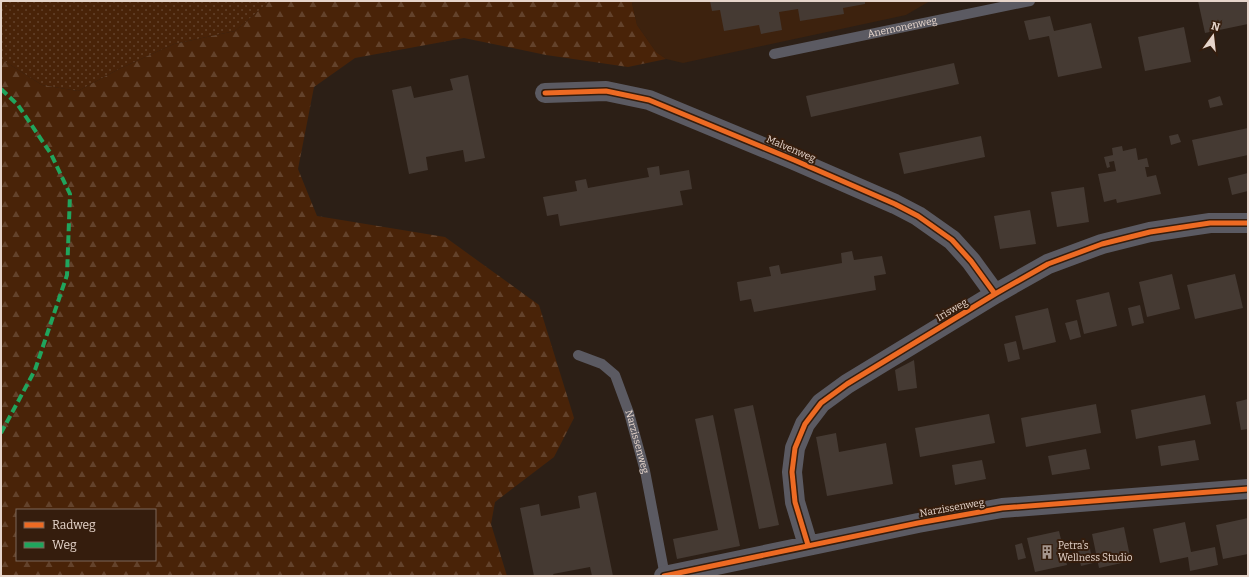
<svg xmlns="http://www.w3.org/2000/svg" width="1249" height="577" viewBox="0 0 1249 577" font-family="Bitter,serif">
<style>
.built{fill:#3d220e}
.grass{fill:url(#grass-dots)}
.forest{fill:url(#forest-firs);fill-rule:evenodd}
.building{fill:#453a33}
.lines{fill:none;stroke-linecap:round;stroke-linejoin:round}
.service{stroke:#5b5a62;stroke-width:10}
.minor{stroke:#5b5a62;stroke-width:20}
.quiet{stroke:#20a55d;stroke-width:4;stroke-dasharray:8 4;stroke-linecap:butt}
.cycleway-casing{stroke:#351d0d;stroke-width:8}
.cycleway{stroke:#ed6a23;stroke-width:5}
.labels{text-anchor:middle;dominant-baseline:central;stroke-width:4;stroke-linejoin:round;paint-order:stroke}
.street-label{font-size:10px;fill:#e6d5cb;stroke:#351d0d}
.poi-label{font-size:10px;fill:#e6d5cb;stroke:#351d0d;text-anchor:start}
</style>
<defs>
<pattern id="grass-dots" width="8" height="8" patternUnits="userSpaceOnUse"><rect width="8" height="8" fill="#492308"/><path d="M2 2h.1M6 6h.1" fill="none" stroke="#63422b" stroke-width="1.8" stroke-linecap="round"/></pattern>
<pattern id="forest-firs" width="22" height="20" patternUnits="userSpaceOnUse"><rect width="22" height="20" fill="#492308"/><path d="M5 1l3.5 6h-7zM16 11l3.5 6h-7z" fill="#63422b"/></pattern>
</defs>
<rect width="100%" height="100%" fill="#2c1f16"/>
<path class="built" d="M634 1H930L906 15 683 63 666 59 656 52 637 25 632 3Z"/>
<path class="grass" d="M1 1H270L235 31 174 44 119 69 78 91 42 85 1 59Z"/>
<path class="forest" d="M270 1H634L632 3 637 25 656 52 666 59 628 67 546 55 464 38 355 58 314 87 298 169 317 216 445 237 539 305 574 418 554 457 495 502 491 524 507 576H1V59L42 85 78 91 119 69 174 44 235 31ZM17 510H155V560H17Z"/>
<path class="building" d="M710 1H865V4L843 8 844 14 800 21 798 9 779 12 782 30 761 34 759 25 724 31 720 10 712 11Z
M1198 1H1247L1248 24 1205 33Z
M1050 16 1054 31 1091 23 1102 68 1058 77 1049 36 1029 40 1024 21Z
M1184 27 1191 62 1145 71 1138 37Z
M954 63 959 84 811 117 806 96Z
M468 75 485 158 465 162 463 150 426 157 428 170 409 174 392 90 411 86 414 98 453 90 450 79Z
M1220 96 1223 105 1210 108 1208 100Z
M1248 128V155L1198 166 1192 140Z
M1178 134 1181 142 1171 145 1169 136Z
M981 136 985 157 904 174 899 153Z
M1122 146 1123 151 1136 148 1138 160 1147 158 1149 167H1145L1147 177 1156 175 1161 194 1117 203 1116 199 1104 202 1098 174 1116 171 1114 161 1109 162 1110 167 1107 168 1104 157 1113 155 1112 148Z
M659 166 660 175 689 170 692 189 680 191 683 205 560 226 558 214 547 216 543 197 577 191 575 181 586 179 588 188 649 177 647 168Z
M1248 173V191L1232 195 1228 178Z
M1084 187 1089 222 1057 227 1051 192Z
M1030 210 1036 244 1000 249 994 216Z
M852 251 854 260 882 256 886 274 874 276 876 290 754 312 751 299 740 301 737 282 771 276 769 267 779 265 781 274 842 263 841 253Z
M1172 274 1180 309 1147 317 1139 282Z
M1235 274 1243 308 1195 319 1187 285Z
M1109 292 1117 326 1084 334 1076 300Z
M1140 305 1144 323 1132 326 1128 308Z
M1048 308 1056 342 1023 350 1015 316Z
M1077 320 1081 337 1070 340 1065 323Z
M1016 341 1020 359 1008 362 1004 344Z
M914 360 917 388 898 391 895 370Z
M1205 395 1211 424 1136 439 1131 410Z
M1248 399V429L1241 430 1236 402Z
M1096 404 1101 433 1026 447 1021 418Z
M753 405 779 525 759 529 734 409Z
M989 414 995 443 920 457 915 428Z
M713 415 740 546 677 559 673 539 718 530 695 419Z
M836 433 839 452 886 443 893 484 827 496 816 437Z
M1195 440 1199 460 1161 466 1158 446Z
M1086 449 1090 469 1052 475 1048 456Z
M982 460 986 479 955 485 952 465Z
M596 492 613 576H592L590 567 553 574 554 576H534L520 508 539 504 541 516 580 508 578 496Z
M1248 518V554L1223 559 1216 525Z
M1185 522 1191 552 1215 547 1218 565 1190 571 1188 557 1160 563 1153 529Z
M1124 527 1131 561 1099 568 1092 534Z
M1059 531 1067 565 1035 572 1027 538Z
M1022 543 1026 558 1018 560 1015 545Z
M1089 544 1093 563 1081 566 1077 547Z"/>
<g class="lines">
<g class="service">
<path id="s1" d="M774 54 1030 1"/>
<path id="s2" d="M578 355 602 364 615 375 629 413 645 471 665 576"/>
</g>
<path class="minor" d="M545 93 606 91 649 100 794 160 895 204 918 216 952 240 971 261 995 294
M808 545 795 502 792 472 795 448 805 424 821 403 847 384 995 294 1048 264 1102 244 1150 232 1210 223H1248
M664 576 918 523 1002 508 1248 489"/>
<path class="quiet" d="M1 89 18 105 51 154 70 194 67 275 35 370 1 433"/>
<defs>
<path id="cycleway" d="M545 93 606 91 649 100 794 160 895 204 918 216 952 240 971 261 995 294
M808 545 795 502 792 472 795 448 805 424 821 403 847 384 995 294 1048 264 1102 244 1150 232 1210 223H1248
M664 576 918 523 1002 508 1248 489"/>
</defs>
<use href="#cycleway" class="cycleway-casing"/>
<use href="#cycleway" class="cycleway"/>
</g>
<defs>
<symbol id="building-bare" viewBox="-9 -9 18 18"><path d="M-4-6H4V6H1V3H-1V6H-4ZM-2.5-4.3h1.7v1.8h-1.7ZM.8-4.3h1.7v1.8H.8ZM-2.5-1h1.7V.8h-1.7ZM.8-1h1.7V.8H.8Z" fill="#a5958c" stroke="#351d0d" stroke-width="2.5" paint-order="stroke"/></symbol>
</defs>
<g fill-rule="evenodd">
<use href="#building-bare" x="1037" y="542" width="20" height="20"/>
</g>
<g class="labels">
<g class="street-label">
<text stroke="none"><textPath href="#s1" startOffset="131">Anemonenweg</textPath></text>
<text transform="translate(791 149) rotate(23)">Malvenweg</text>
<text transform="translate(952 310) rotate(-31)">Irisweg</text>
<text stroke="none"><textPath href="#s2" startOffset="113">Narzissenweg</textPath></text>
<text transform="translate(952 508) rotate(-10)">Narzissenweg</text>
</g>
<g class="poi-label">
<text x="1058" y="546">Petra's<tspan x="1058" dy="12">Wellness Studio</tspan></text>
</g>
</g>
<rect width="1249" height="577" fill="none" stroke="#e6d5cb" stroke-width="4"/>
<rect x="16" y="509" width="140" height="52" fill="#351d0d" stroke="#7c6759"/>
<rect x="24" y="522" width="20" height="6" fill="#ed6a23" stroke="#7c6759"/>
<text x="52" y="529" font-size="12" fill="#e6d5cb">Radweg</text>
<rect x="24" y="542" width="20" height="6" fill="#20a55d" stroke="#7c6759"/>
<text x="52" y="549" font-size="12" fill="#e6d5cb">Weg</text>
<g transform="translate(1213 36) rotate(15)" stroke="#351d0d" stroke-width="3" paint-order="stroke">
<path d="M0-3L7 15L0 10L-7 15Z" fill="#e6d5cb"/>
<text y="-6" font-size="11" font-weight="bold" text-anchor="middle" fill="#e6d5cb">N</text>
</g>
</svg>
